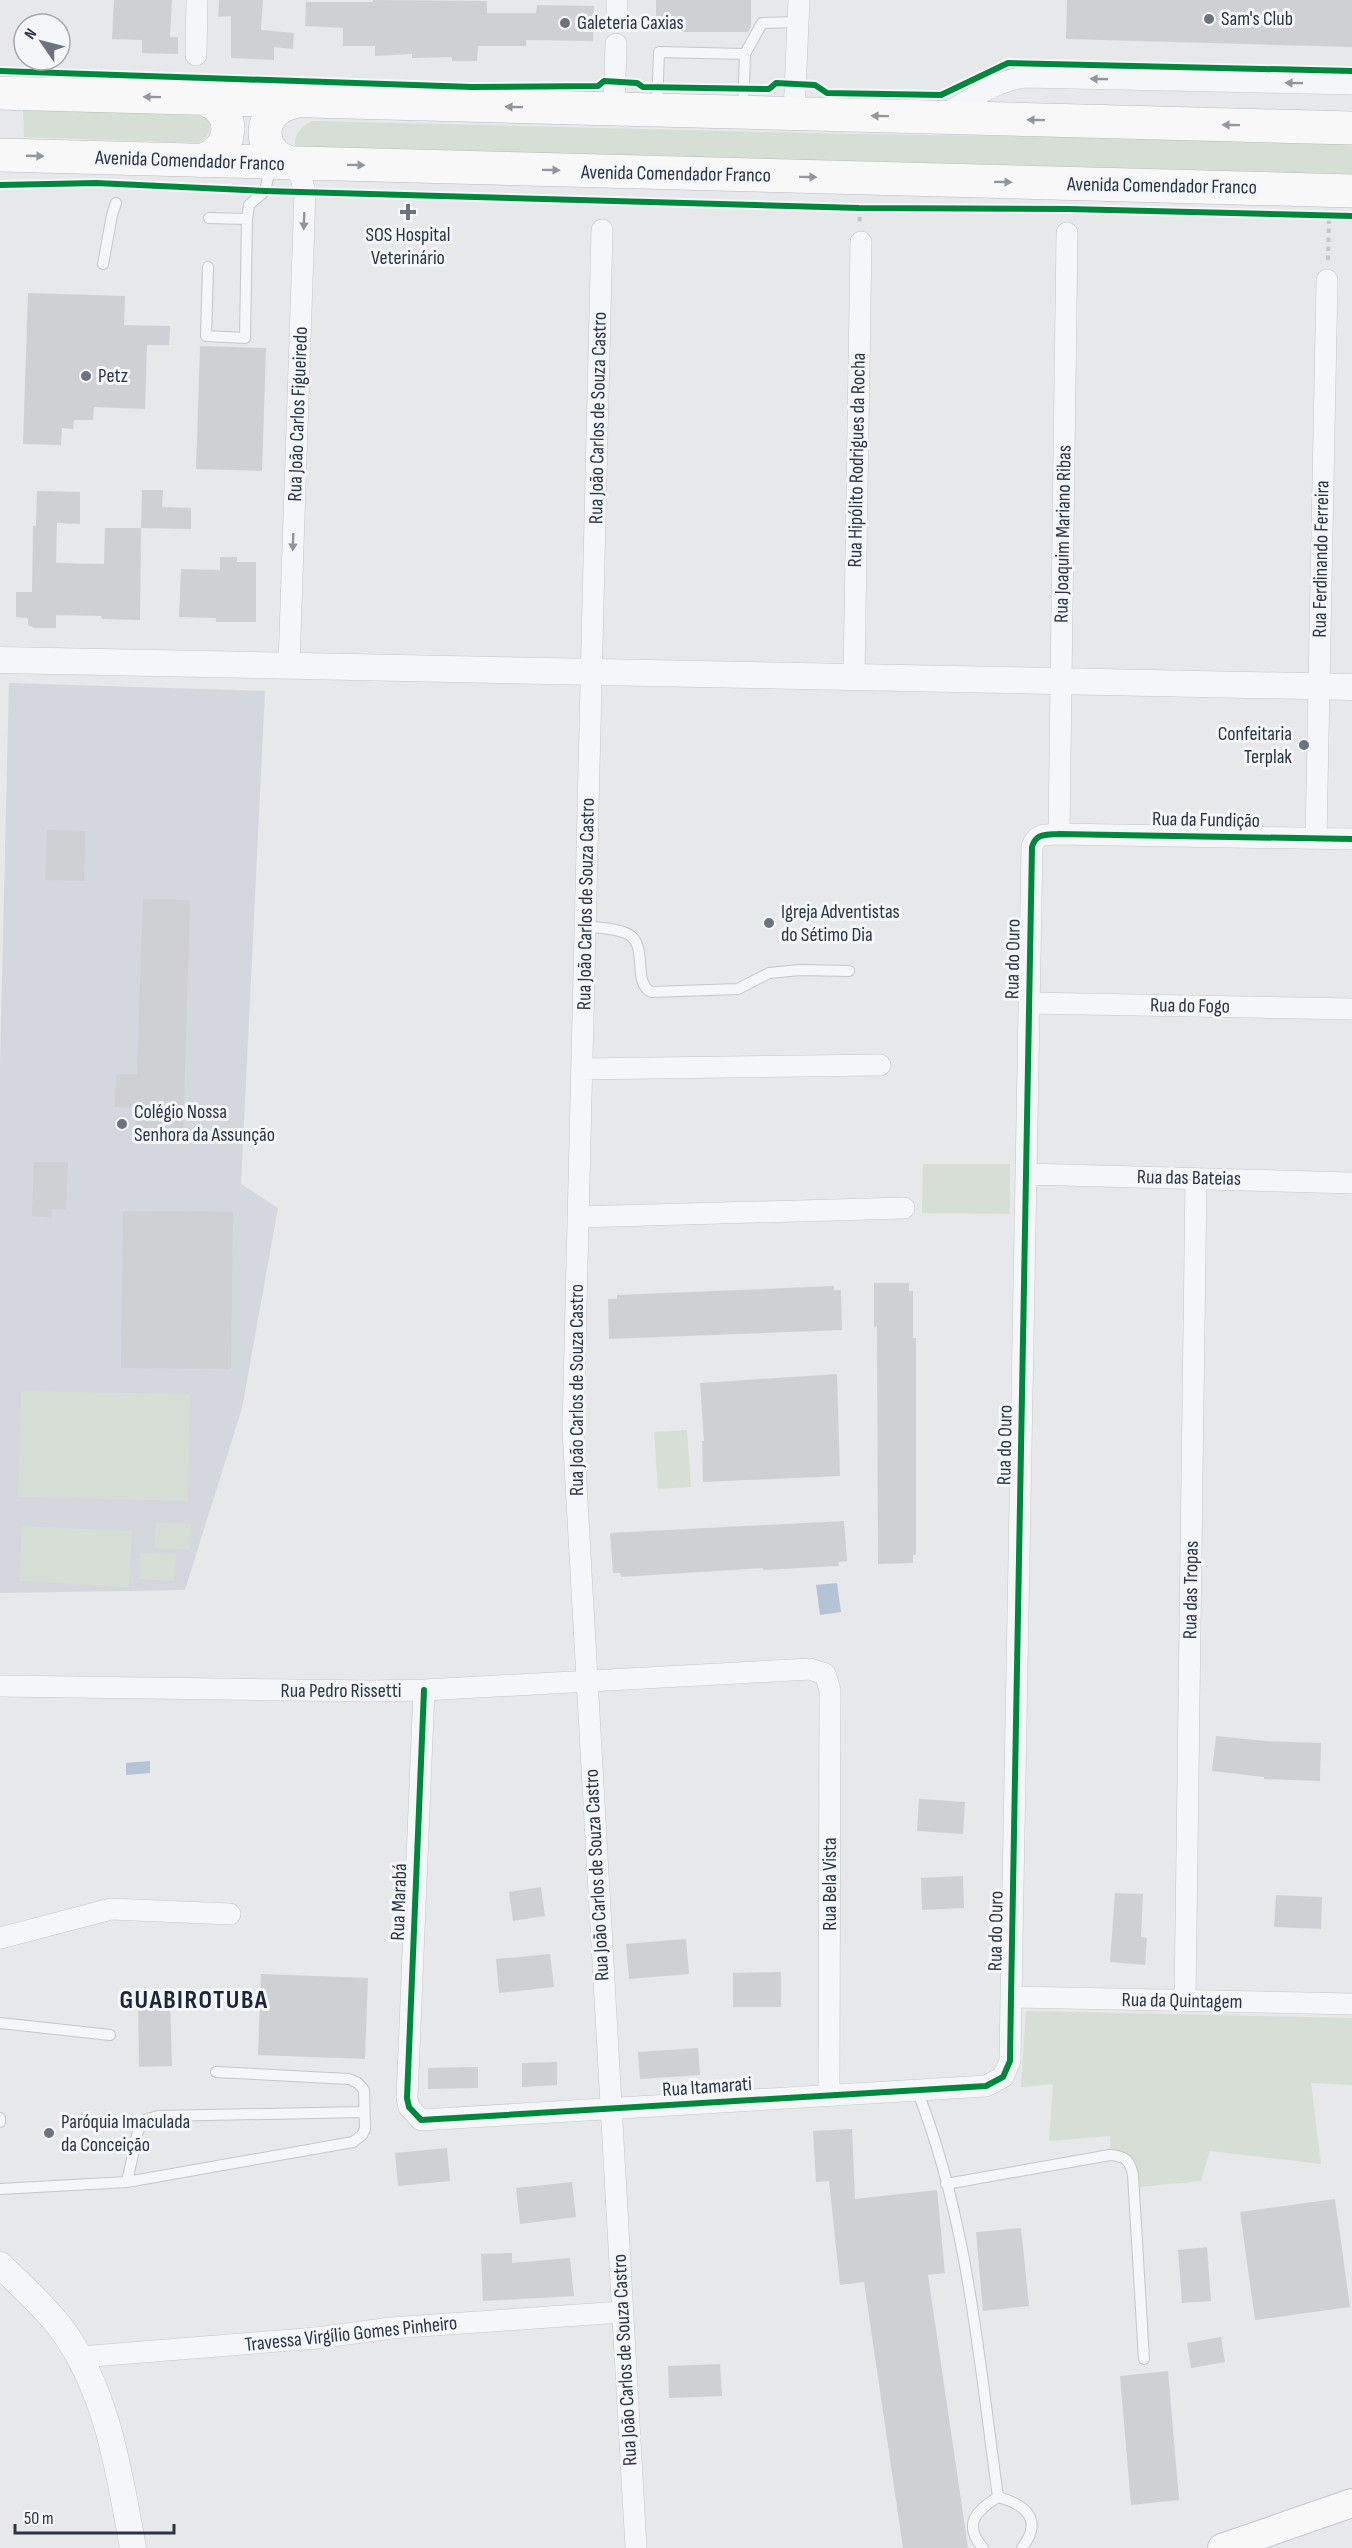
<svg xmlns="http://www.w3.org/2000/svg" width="1352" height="2548" viewBox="0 0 1352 2548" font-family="'Sofia Sans Condensed',sans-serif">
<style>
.built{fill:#d4d7dd}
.green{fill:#d6ded6}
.water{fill:#b4c4d5}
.building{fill:#ced0d3}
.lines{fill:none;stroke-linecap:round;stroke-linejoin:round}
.service-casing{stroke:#c4c6c8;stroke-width:12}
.minor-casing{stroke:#c4c6c8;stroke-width:22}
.tertiary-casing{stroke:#c4c6c8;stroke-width:27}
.secondary-casing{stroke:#c4c6c8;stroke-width:30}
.trunk-casing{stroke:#b8bbbf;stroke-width:34}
.path{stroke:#c5c6ca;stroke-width:4;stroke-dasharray:4.5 4.5;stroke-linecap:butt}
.service{stroke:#f5f6f7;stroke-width:10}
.minor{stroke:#f5f6f7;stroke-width:21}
.tertiary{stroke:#f5f6f7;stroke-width:26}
.secondary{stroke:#f8f8f8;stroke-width:28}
.trunk{stroke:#f8f8f8;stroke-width:33}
.cycleway-casing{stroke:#f4f6f9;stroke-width:10}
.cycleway{stroke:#00873e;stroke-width:6}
.oneway{fill:#90959e}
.oneway2{fill:#92969e}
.poi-dot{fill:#6c737f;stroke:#f4f6f9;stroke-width:2}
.labels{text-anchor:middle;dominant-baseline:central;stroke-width:6;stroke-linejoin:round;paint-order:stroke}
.poi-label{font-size:20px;fill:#2b3445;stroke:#f4f6f9;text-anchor:start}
.street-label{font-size:20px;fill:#2b3445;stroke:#f4f6f9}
.district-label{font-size:26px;font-weight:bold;letter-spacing:1.5px;fill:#1d2536;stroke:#f4f6f9}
</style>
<rect width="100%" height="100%" fill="#e6e8ea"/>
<path class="built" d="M9 683 265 691 241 1184 278 1208 242 1408 185 1590 0 1593V1065Z"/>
<path class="green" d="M23 109 207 114C213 126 210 134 200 143L24 137Z
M312 121 850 134 1352 141V175L295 154C293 138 297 129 312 121Z
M923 1164H1010V1214L922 1213Z
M21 1391 190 1394 188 1501 18 1497Z
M687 1430 691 1487 658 1489 654 1432Z
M156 1522 191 1524 190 1550 154 1548Z
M22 1526 132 1531 129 1587 19 1581Z
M140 1553 176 1554 174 1581 139 1579Z
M1026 2011 1352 2018V2085L1311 2083 1321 2164 1210 2151 1201 2181 1140 2187 1131 2158 1111 2150 1110 2136 1049 2141 1053 2084 1021 2087Z"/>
<path class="water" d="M837 1583 841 1612 820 1615 816 1585Z
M150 1761V1773L126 1775V1763Z"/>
<path class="building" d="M114 0H172L170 37H178V54L142 53V40L112 39Z
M219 0H263L261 30 294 33 293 49 274 47V60L231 58V16L218 17Z
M373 0 487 1V13H536L537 5 594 6 593 41 526 40V46H478L477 61H452V57L412 58V54L375 56V46H343V28L305 26 306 2H373Z
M656 0H751V27L748 32H656Z
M1067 0H1352V47L1066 39Z
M28 293 125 296 124 325 170 326 169 345H147L145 409 94 407 93 420H74L73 429 62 428 61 445 23 444Z
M200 346 266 348 262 471 196 469Z
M142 490H163L162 507 191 508V529L141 528Z
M37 491 80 492V524L57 523 56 563 104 564 105 528H141L140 620 102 619 101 616 56 615V628H34L28 625V618L16 617V592H32L33 526H36Z
M220 557H237V562H256V622H216V618L179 617 181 569 220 570Z
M47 830 85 831 84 881 45 880Z
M143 899 190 900 183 1140 135 1138 136 1108 115 1107 116 1074H137Z
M34 1162H68L66 1210 52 1209V1218L32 1216Z
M123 1211 233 1212 231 1369 121 1368Z
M874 1283H909V1291H913V1338H916V1555H913V1563L878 1564 877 1326 874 1327Z
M834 1286V1290H841L842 1330 609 1339 608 1299H617V1295Z
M837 1374 840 1476 703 1482 702 1441H704L700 1383Z
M844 1521 847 1561 838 1562 839 1566 763 1570V1568L621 1577 620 1573H613L610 1533Z
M1216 1736 1265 1741 1321 1743 1320 1781 1264 1779V1777L1212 1771Z
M919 1799 965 1802 963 1834 917 1831Z
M963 1876 964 1908 922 1910 921 1878Z
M541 1887 545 1916 513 1921 509 1892Z
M1115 1893 1143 1894 1141 1937 1147 1938 1145 1965 1110 1962Z
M1276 1895 1322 1897 1321 1929 1274 1927Z
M686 1939 689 1974 629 1979 626 1944Z
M550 1954 554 1987 499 1993 496 1959Z
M781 1972V2007H733V1973Z
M261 1974 368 1978 365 2059 258 2055Z
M170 1997 172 2066 139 2067 138 1998Z
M698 2048 700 2075 640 2079 638 2052Z
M557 2062V2085L522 2087V2063Z
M478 2067V2088L428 2089V2068Z
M852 2129 855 2199 937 2190 945 2273 928 2275 968 2548H903L864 2282 840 2285 829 2181 816 2182 813 2131Z
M447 2148 450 2181 398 2186 395 2153Z
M572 2182 576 2217 520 2224 516 2188Z
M1335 2199 1350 2307 1255 2320 1240 2212Z
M1021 2228 1029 2306 983 2311 976 2232Z
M1207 2247 1211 2301 1182 2303 1178 2250Z
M512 2253V2263L570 2258 574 2296 483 2301 481 2254Z
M1221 2337 1225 2362 1191 2368 1187 2343Z
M720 2364 722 2396 669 2398 668 2366Z
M1168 2371 1179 2500 1131 2505 1120 2376Z"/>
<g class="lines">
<defs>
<path id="service" d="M657 107 659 52 745 54
M743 109 745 54 762 23 798 22
M209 218 247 219 249 205 265 191 271 165
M103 264 112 215 116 203
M208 267 206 336 245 338 247 219
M585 926C598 928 621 928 631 936 647 949 633 983 651 992L738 989 769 973 800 970 849 971
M0 2023 110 2035
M917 2090C968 2219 979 2360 998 2497
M0 2118V2122
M127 2182 138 2131 145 2120 158 2116 364 2112
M946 2184 1110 2155C1125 2156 1130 2160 1133 2175L1144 2359
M0 2189 127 2182 353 2142 362 2135 365 2129 364 2090 358 2083 349 2079 216 2072
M983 2548C962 2524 977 2510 998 2497 1027 2505 1043 2520 1022 2548"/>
<path id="minor" d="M617 17V0
M196 55 197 0
M614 109 616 44
M794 114 799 0
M942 116C967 102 996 80 1025 77L1352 84
M602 230 573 1430 636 2548
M289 665 305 192 297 164
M854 677 861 242
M1059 834 1067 233
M1316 839 1327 280
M1029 1003 1352 1009
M582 1069 880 1065
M1026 1174 1352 1183
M578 1217 904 1208
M0 1686 370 1691 424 1690 810 1669 825 1674 830 1690 829 2095
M424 1690 407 2098 409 2107 421 2120 986 2086 1003 2077 1010 2061 1011 1997 1032 847C1036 833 1046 835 1059 834L1352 839
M0 1938 111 1909 230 1914
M1011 1997 1352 2004
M1185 2001 1196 1179
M80 2357 317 2338 391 2328 622 2312"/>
<path id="tertiary" d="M0 660 1352 687
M0 2265C21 2285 43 2305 61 2328 108 2392 119 2472 133 2548"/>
<path id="secondary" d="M1222 2548 1352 2503"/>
<path id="trunk" d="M0 93 1352 128
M294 102C254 110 256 159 297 164
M0 155 1352 191
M201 161C235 150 238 111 203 98"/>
</defs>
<use href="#service" class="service-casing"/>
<use href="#minor" class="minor-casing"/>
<use href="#tertiary" class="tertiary-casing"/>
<use href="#secondary" class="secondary-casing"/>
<use href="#trunk" class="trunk-casing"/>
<path class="path" d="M859 208 860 224
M1328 260 1329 216"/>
<use href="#service" class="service"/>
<use href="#minor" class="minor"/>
<use href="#tertiary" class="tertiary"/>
<use href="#secondary" class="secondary"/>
<use href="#trunk" class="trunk"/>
<defs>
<path id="cycleway" d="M0 71 472 87 598 86 604 81 637 83 643 87 769 89 776 83 815 85 827 93 941 95 1008 63 1352 71
M0 185 96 183 265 191 859 208 1068 209 1352 216
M424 1690 407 2098 409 2107 421 2120 986 2086 1003 2077 1010 2061 1011 1997 1032 847C1036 833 1046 835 1059 834L1352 839"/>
</defs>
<use href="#cycleway" class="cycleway-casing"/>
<use href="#cycleway" class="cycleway"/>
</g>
<defs><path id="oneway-solid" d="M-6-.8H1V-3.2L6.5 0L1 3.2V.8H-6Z" transform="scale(1.5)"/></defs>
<g class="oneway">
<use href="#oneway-solid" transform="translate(1099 79) rotate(-179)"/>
<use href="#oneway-solid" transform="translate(1294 83) rotate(-179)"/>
<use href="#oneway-solid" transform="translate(304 221) rotate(92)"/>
<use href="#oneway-solid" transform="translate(293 542) rotate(92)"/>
</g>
<g class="oneway2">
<use href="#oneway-solid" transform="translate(152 97) rotate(-179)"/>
<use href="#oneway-solid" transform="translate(514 107) rotate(-179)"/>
<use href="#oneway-solid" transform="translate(880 116) rotate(-179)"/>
<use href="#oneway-solid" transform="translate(1036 120) rotate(-179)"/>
<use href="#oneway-solid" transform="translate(1231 125) rotate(-179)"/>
<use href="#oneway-solid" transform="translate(35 156) rotate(2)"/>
<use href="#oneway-solid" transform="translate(356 165) rotate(1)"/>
<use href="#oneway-solid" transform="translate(551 170) rotate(1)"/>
<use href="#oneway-solid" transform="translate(808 177) rotate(1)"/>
<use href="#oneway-solid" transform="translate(1003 182) rotate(1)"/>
</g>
<g class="poi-dot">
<circle cx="1209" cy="19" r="6"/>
<circle cx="565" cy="23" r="6"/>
<path d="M405 203h6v6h6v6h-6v6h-6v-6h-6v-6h6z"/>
<circle cx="86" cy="376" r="6"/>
<circle cx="1304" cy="745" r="6"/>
<circle cx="769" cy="923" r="6"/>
<circle cx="122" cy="1124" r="6"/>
<circle cx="49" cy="2133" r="6"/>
</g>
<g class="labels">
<g class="poi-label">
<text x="1221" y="19">Sam's Club</text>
<text x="577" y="23">Galeteria Caxias</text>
<text x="408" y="235" text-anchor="middle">SOS Hospital<tspan x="408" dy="23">Veterinário</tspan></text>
<text x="98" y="376">Petz</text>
<text x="1292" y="734" text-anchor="end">Confeitaria<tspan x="1292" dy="23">Terplak</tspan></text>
<text x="781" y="912">Igreja Adventistas<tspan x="781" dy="23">do Sétimo Dia</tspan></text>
<text x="134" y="1112">Colégio Nossa<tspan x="134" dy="23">Senhora da Assunção</tspan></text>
<text x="61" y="2122">Paróquia Imaculada<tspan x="61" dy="23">da Conceição</tspan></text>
</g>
<g class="street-label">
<text transform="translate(190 161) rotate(2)">Avenida Comendador Franco</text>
<text transform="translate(676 174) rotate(1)">Avenida Comendador Franco</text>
<text transform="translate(1162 186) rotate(1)">Avenida Comendador Franco</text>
<text transform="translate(298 414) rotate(-88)">Rua João Carlos Figueiredo</text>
<text transform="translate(598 418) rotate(-89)">Rua João Carlos de Souza Castro</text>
<text transform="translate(857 460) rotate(-89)">Rua Hipólito Rodrigues da Rocha</text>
<text transform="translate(1063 534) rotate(-89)">Rua Joaquim Mariano Ribas</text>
<text transform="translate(1321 559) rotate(-89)">Rua Ferdinando Ferreira</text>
<text transform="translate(1206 820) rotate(1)">Rua da Fundição</text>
<text transform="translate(586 904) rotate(-89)">Rua João Carlos de Souza Castro</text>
<text transform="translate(1013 959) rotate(-89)">Rua do Ouro</text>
<text transform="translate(1190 1006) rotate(1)">Rua do Fogo</text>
<text transform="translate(1189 1178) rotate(1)">Rua das Bateias</text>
<text transform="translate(577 1390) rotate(-90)">Rua João Carlos de Souza Castro</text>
<text transform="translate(1005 1445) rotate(-89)">Rua do Ouro</text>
<text transform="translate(1191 1590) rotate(-89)">Rua das Tropas</text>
<text x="341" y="1691">Rua Pedro Rissetti</text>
<text transform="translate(597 1875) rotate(-93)">Rua João Carlos de Souza Castro</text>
<text transform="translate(830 1884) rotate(-90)">Rua Bela Vista</text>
<text transform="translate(399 1902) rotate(-88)">Rua Marabá</text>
<text transform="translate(996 1931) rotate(-89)">Rua do Ouro</text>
<text transform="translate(1182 2001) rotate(1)">Rua da Quintagem</text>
<text transform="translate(707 2087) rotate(-4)">Rua Itamarati</text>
<text transform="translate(351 2334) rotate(-6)">Travessa Virgílio Gomes Pinheiro</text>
<text transform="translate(625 2360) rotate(-93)">Rua João Carlos de Souza Castro</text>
</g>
<g class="district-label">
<text x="194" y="2000">GUABIROTUBA</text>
</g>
</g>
<g transform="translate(42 42) rotate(305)"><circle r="28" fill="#f4f6f9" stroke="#a4a8b1" stroke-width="1.5"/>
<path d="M0-4.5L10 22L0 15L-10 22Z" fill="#6c737f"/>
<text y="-9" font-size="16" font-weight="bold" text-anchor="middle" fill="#2b3445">N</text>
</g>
<path d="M15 2524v9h159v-9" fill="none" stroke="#2b3445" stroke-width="3"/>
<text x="24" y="2524" font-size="18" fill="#2b3445" stroke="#f4f6f9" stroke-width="4.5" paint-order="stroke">50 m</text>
</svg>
